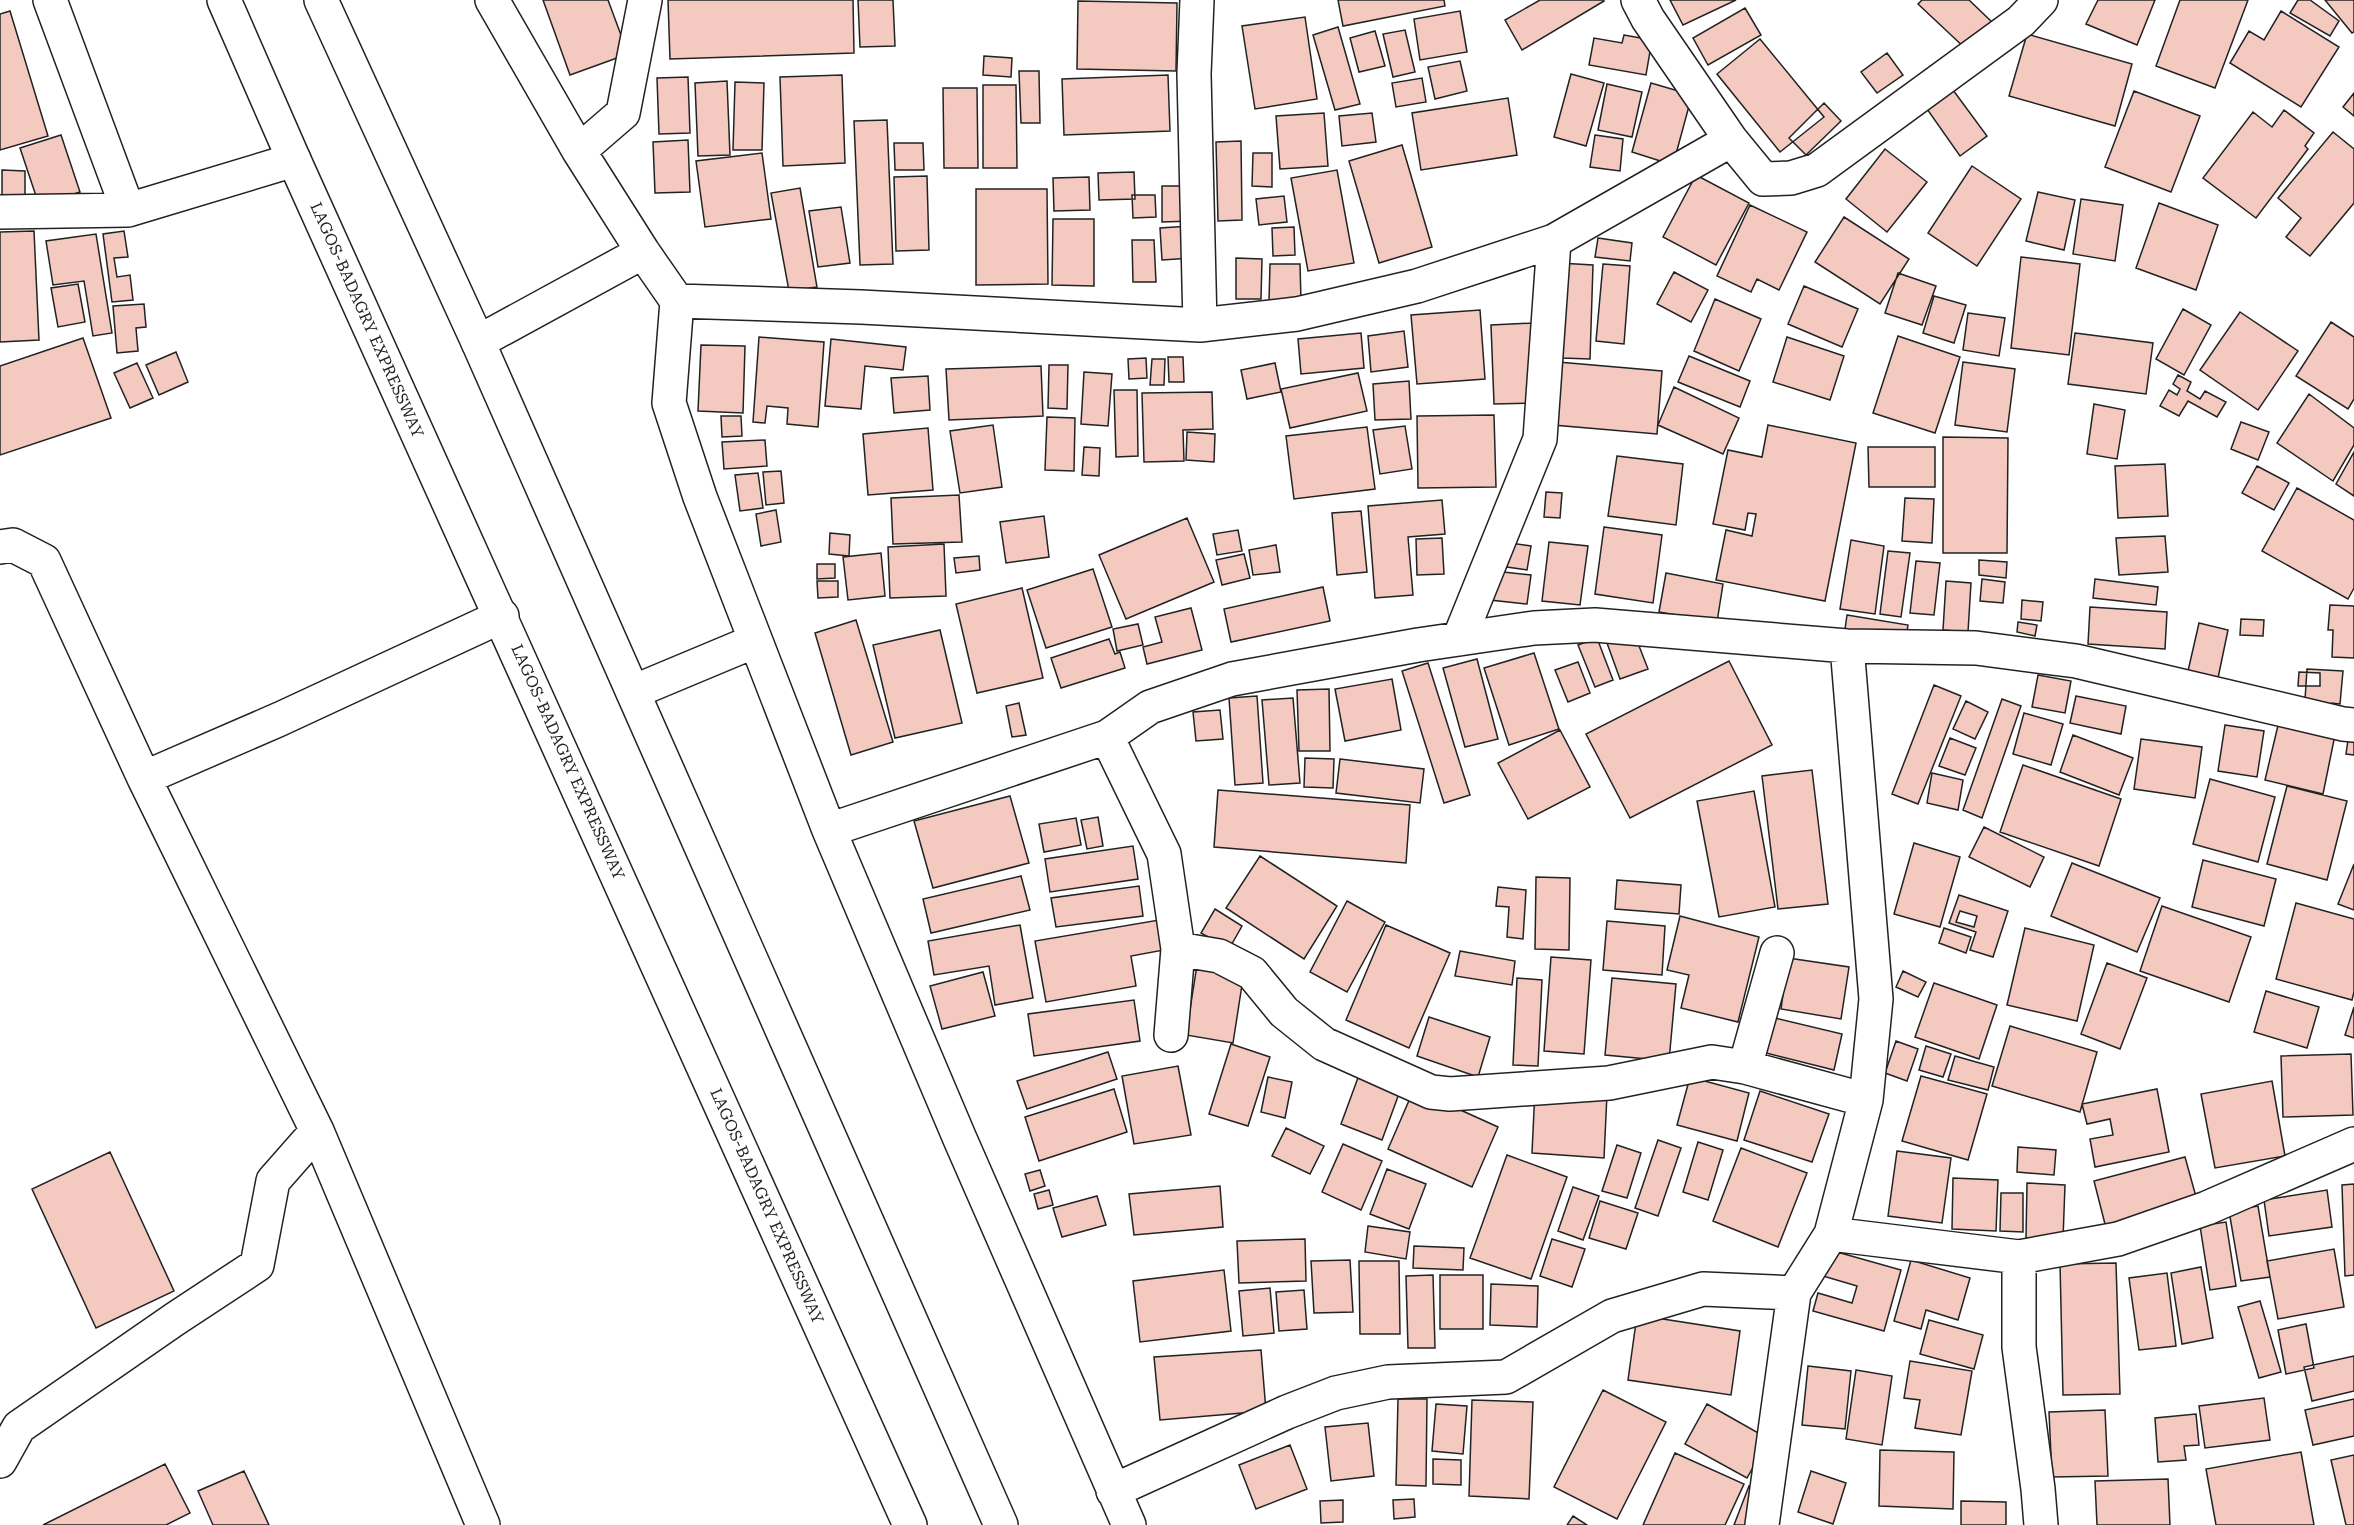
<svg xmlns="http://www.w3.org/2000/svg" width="2354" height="1525" viewBox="0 0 2354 1525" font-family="'Roboto Serif',serif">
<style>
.building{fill:#f3c9c0;stroke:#222;stroke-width:1.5;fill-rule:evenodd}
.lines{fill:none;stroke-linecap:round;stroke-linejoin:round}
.minor-casing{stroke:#222;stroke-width:36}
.highway-casing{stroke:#222;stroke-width:36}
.minor{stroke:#fff;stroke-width:33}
.highway{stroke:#fff;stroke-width:33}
.labels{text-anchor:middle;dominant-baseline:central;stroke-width:4.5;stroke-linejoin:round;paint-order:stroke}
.street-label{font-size:16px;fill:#222;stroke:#fff}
</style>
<rect width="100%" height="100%" fill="#fff"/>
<path class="building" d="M543 0H608L628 54 570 75Z
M668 0H853L854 53 670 59Z
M858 0H893L895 46 860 47Z
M1338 0H1444L1445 6 1343 26Z
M1540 0H1603L1604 1 1522 50 1505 20Z
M1670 0H1736L1683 25Z
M1922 0H1969L1993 23 1967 50 1918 4Z
M2098 0H2155L2137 45 2086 24Z
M2180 0H2248L2215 88 2156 66Z
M2298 0H2310L2339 21 2330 36 2290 13Z
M2325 0H2354V32L2352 33Z
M1078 1 1177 3 1176 71 1077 69Z
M1745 8 1761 35 1708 65 1693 38Z
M10 11 48 136 0 150V14Z
M1460 11 1467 52 1420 60 1414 19Z
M2281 11 2339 47 2301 107 2230 63 2249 31 2264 40Z
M1305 17 1317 99 1255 109 1242 26Z
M1338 27 1360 104 1335 110 1313 35Z
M1405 30 1415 72 1393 77 1383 34Z
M1375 31 1385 66 1359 72 1350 38Z
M2027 34 2132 64 2115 126 2009 96Z
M1624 35 1652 40 1646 75 1589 65 1594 38 1622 43Z
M1760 39 1824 117 1780 152 1717 74Z
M1887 53 1903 75 1877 93 1861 72Z
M984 56 1012 58 1011 77 983 75Z
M1460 61 1467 91 1435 99 1428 67Z
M1019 71H1039L1040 123H1021Z
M1571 74 1604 83 1586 146 1554 137Z
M842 75 845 163 783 166 780 77Z
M1168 75 1170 131 1064 135 1062 79Z
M688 77 690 133 659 134 657 78Z
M1422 78 1426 102 1396 107 1392 83Z
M727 81 730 155 698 156 695 83Z
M735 82 764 83 762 150H733Z
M1651 83 1692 95 1673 165 1632 152Z
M1607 84 1642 92 1632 137 1598 130Z
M983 85H1016L1017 168H983Z
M943 88H977L978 168H944Z
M1953 90 1987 136 1960 156 1927 109Z
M2134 91 2200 116 2171 192 2105 167Z
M2354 93V116L2343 107Z
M1508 98 1517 155 1421 170 1412 113Z
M1824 103 1841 121 1806 155 1789 138Z
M2284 110 2314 133 2305 146 2308 149 2256 218 2203 178 2253 112 2272 127Z
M1324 113 1328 166 1280 169 1276 116Z
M1372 113 1376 142 1342 146 1339 116Z
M887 120 893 264 860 265 854 121Z
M2333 132 2354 149V203L2310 256 2286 237 2301 218 2278 198Z
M61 135 80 192 39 205 20 148Z
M1595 135 1623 139 1620 171 1590 167Z
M688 140 690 192 655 193 653 142Z
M1241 141 1242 220 1218 221 1216 142Z
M894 143H923L924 170H895Z
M1402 145 1432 247 1379 263 1349 161Z
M1885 149 1927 182 1887 232 1846 199Z
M762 153 771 219 705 227 696 161Z
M1253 153H1272V187L1252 186Z
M1972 166 2021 199 1977 266 1928 233Z
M2 170 25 171V197H2Z
M1337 170 1354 263 1308 271 1291 178Z
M1134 172 1135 199 1099 200 1098 173Z
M1696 175 1749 203 1716 265 1663 237Z
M927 176 929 250 896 251 894 177Z
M1089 177 1090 210 1054 211 1053 178Z
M1162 186H1191L1192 221 1162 222Z
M800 188 817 287 789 291 771 193Z
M976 189H1047L1048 284 976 285Z
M2038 192 2075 200 2064 250 2026 241Z
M1132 195H1155L1156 217 1133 218Z
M1284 196 1287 222 1259 225 1256 199Z
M2081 199 2123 205 2115 261 2073 254Z
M2159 203 2218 225 2196 290 2136 268Z
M1750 205 1807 232 1779 290 1757 279 1751 292 1717 276Z
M841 207 850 263 818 267 809 211Z
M1844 217 1909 259 1880 304 1815 262Z
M1053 219H1094V286L1052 285Z
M1190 226 1192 258 1162 260 1160 228Z
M1294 227 1295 255 1273 256 1272 228Z
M34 231 39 340 0 342V232Z
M124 231 128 257 114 258 117 277 130 275 133 300 112 302 103 234Z
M96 234 112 333 93 336 84 281 53 285 46 241Z
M1598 238 1632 243 1630 261 1595 257Z
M1132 240H1154L1156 282H1133Z
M2021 257 2080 264 2069 355 2011 348Z
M1236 258 1262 259 1261 299H1236Z
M1559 263 1593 265 1590 359 1562 358 1564 332Z
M1270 264H1300L1301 301H1269Z
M1603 264 1630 266 1624 344 1596 341Z
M1674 272 1708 290 1691 322 1657 304Z
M1898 273 1936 286 1922 325 1885 313Z
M78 284 85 322 58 327 51 288Z
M1804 286 1858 309 1842 347 1788 324Z
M1934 296 1966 305 1954 343 1923 333Z
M1715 299 1761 319 1739 371 1694 351Z
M144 304 146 327 136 328 138 351 117 353 113 306Z
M2183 309 2211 325 2184 375 2156 359Z
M1480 310 1485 379 1417 384 1411 315Z
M2240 312 2298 351 2258 410 2200 370Z
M1968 313 2005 318 1999 356 1963 350Z
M2331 322 2354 337V399L2348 409 2296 376Z
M1534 323 1536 403 1494 404 1491 325Z
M1404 331 1408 367 1371 372 1368 336Z
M1361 333 1364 368 1301 374 1298 339Z
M2075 333 2153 343 2146 394 2068 384Z
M1898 336 1960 357 1935 433 1873 413Z
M759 337 824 342 818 427 787 424 788 408 767 406 765 423 753 422Z
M1787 337 1844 356 1830 400 1773 382Z
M83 338 111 418 0 455V366Z
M831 339 906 347 903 370 865 366 861 409 825 406Z
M701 345 745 346 743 413 698 411Z
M176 352 188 382 159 395 146 365Z
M1689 356 1750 381 1740 407 1678 382Z
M1168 357H1183L1184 382H1169Z
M1146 358 1147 378 1129 379 1128 359Z
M1152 359H1165L1164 385H1150Z
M1558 362 1662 371 1657 434 1553 425Z
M1963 362 2015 369 2007 432 1955 425Z
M137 363 153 398 130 408 114 373Z
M1275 363 1281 392 1247 399 1241 370Z
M1049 365H1068L1067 409 1048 408Z
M1041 366 1043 416 949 420 946 369Z
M1084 372 1112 374 1108 426 1081 424Z
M1358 373 1367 411 1290 428 1281 389Z
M2178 375 2191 382 2187 391 2200 399 2205 391 2226 402 2217 417 2188 401 2179 416 2160 406 2169 390 2177 395 2180 389 2173 384Z
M928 376 930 410 894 413 891 378Z
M1409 381 1411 419 1375 420 1373 384Z
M1674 387 1739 418 1723 454 1658 425Z
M1114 390H1137L1138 456 1116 457Z
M1212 392 1213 429 1183 430 1184 461 1144 462 1142 393Z
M2309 394 2354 428V445L2333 481 2277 443Z
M2094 404 2125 410 2117 459 2087 454Z
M1494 415 1496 487 1418 488 1417 416Z
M721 416H741L742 436 722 437Z
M1047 417 1075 418 1074 471 1045 470Z
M2241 422 2269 432 2258 460 2231 449Z
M993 425 1002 487 960 493 950 431Z
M1768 425 1856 443 1825 601 1716 580 1726 530 1752 536 1756 514 1748 513 1745 530 1713 524 1728 450 1762 457Z
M1405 426 1412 469 1380 474 1373 430Z
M1367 427 1375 489 1294 499 1286 436Z
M928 428 933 490 868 495 863 434Z
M1187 432 1215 434 1214 462 1186 460Z
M1943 437 2008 438 2007 553H1943Z
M765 440 767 466 724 469 722 442Z
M1084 447 1100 448 1099 476 1082 475Z
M1868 447H1935V487H1869Z
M2354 452V496L2336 484Z
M1617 456 1683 464 1676 525 1608 516Z
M2165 464 2168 516 2118 518 2115 466Z
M2257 466 2289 483 2274 510 2242 493Z
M781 471 784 503 766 505 763 472Z
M758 473 763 508 740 511 735 475Z
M2297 488 2354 520V588L2348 599 2262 551Z
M1546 492 1562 493 1560 518 1544 517Z
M959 495 962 542 893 544 891 498Z
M1905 498 1934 499 1932 543 1902 541Z
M1442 500 1445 534 1408 537 1413 595 1375 598 1368 506Z
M776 510 781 542 761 546 756 514Z
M1361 511 1367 572 1337 575 1332 513Z
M1044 516 1049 557 1006 563 1000 522Z
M1187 518 1214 582 1126 619 1099 555Z
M1604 527 1662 535 1653 603 1595 594Z
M1238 530 1242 551 1217 555 1213 534Z
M830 533 850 535 849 556 829 554Z
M2165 536 2168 572 2119 575 2116 538Z
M1442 538 1444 574 1417 575 1416 539Z
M1851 540 1884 546 1875 614 1840 609Z
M1503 542 1531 546 1527 570 1500 566Z
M1549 542 1588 546 1580 605 1542 601Z
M944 544 946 596 890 598 888 547Z
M1276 545 1280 572 1253 575 1249 550Z
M1888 551 1910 553 1901 617 1880 614Z
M881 553 885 596 848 600 843 557Z
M1244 554 1250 578 1222 585 1216 560Z
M979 556 980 570 956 573 954 558Z
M1979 560 2007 562 2006 578 1979 575Z
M1916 561 1940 563 1934 615 1910 613Z
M817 564H835V578L817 579Z
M1093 569 1112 627 1046 648 1027 590Z
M1494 571 1531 575 1527 604 1490 600Z
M1666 573 1723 584 1717 622 1659 612Z
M1982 579 2005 582 2003 603 1980 601Z
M2095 579 2158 587 2156 605 2093 598Z
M817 581H838V597L818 598Z
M1946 581 1971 583 1968 632 1943 630Z
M1323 587 1330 621 1231 642 1224 609Z
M1022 588 1043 678 977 693 956 604Z
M2022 600 2043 602 2041 621 2021 619Z
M2330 605 2354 606V658L2332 657 2333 630H2328Z
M2090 607 2167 612 2165 649 2088 644Z
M1191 608 1202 650 1147 664 1143 647 1162 642 1155 617Z
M1847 615 1908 625 1905 645 1844 636Z
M2241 619 2264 620 2263 636 2240 635Z
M856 620 893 742 851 755 815 633Z
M2018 622 2037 625 2035 636 2017 632Z
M2199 623 2228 630 2218 678 2188 671Z
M1138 624 1143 645 1117 651 1113 629Z
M940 630 962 723 895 738 873 645Z
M1634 633 1648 669 1620 679 1607 643Z
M1597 638 1613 680 1595 687 1578 645Z
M1109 639 1115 654 1120 652 1125 668 1061 688 1051 658Z
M1534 653 1559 729 1509 745 1484 668Z
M1477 659 1498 739 1465 747 1443 668Z
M1729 661 1772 745 1630 818 1586 734Z
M1578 662 1590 693 1568 702 1555 670Z
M1428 663 1470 795 1444 803 1402 671Z
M2307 669 2343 671 2340 704 2332 703 2331 718 2304 715Z
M2299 672 2320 673V686H2298Z
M2038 675 2071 681 2065 713 2032 707Z
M1392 679 1401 730 1345 741 1335 689Z
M1934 685 1961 696 1918 804 1892 794Z
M1329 689 1330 751H1299L1297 690Z
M1257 696 1263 783 1235 785 1229 698Z
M2076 696 2126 706 2121 734 2070 723Z
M1293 698 1300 783 1269 785 1262 700Z
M2002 699 2021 706 1982 818 1963 810Z
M1966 701 1988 712 1975 739 1953 729Z
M1019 703 1026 735 1012 737 1006 706Z
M1220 710 1223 739 1196 741 1193 712Z
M2024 713 2063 724 2051 765 2013 754Z
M2280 717 2336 730 2323 794 2265 780Z
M2225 725 2264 731 2257 777 2218 771Z
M2350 726 2354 727V755L2346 754Z
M1560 730 1590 787 1528 819 1498 763Z
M2073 735 2133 758 2119 795 2060 772Z
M1950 738 1976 748 1965 775 1939 766Z
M2141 739 2202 747 2195 798 2134 789Z
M1305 758 1334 759 1333 788 1304 787Z
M1340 759 1424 769 1420 803 1336 793Z
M2023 765 2121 799 2099 866 2000 832Z
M1812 770 1828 904 1778 909 1762 776Z
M1932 773 1963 780 1958 810 1927 803Z
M2210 779 2275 797 2258 862 2193 844Z
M2287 786 2347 801 2327 880 2267 864Z
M1218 790 1410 805 1406 863 1214 847Z
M1754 791 1775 907 1719 917 1697 801Z
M1010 796 1029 863 933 888 914 821Z
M1098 817 1103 846 1087 849 1081 820Z
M1076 818 1081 845 1044 852 1039 824Z
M1984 827 2044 857 2030 887 1969 857Z
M1914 843 1960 857 1940 927 1894 914Z
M1133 846 1138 879 1050 892 1045 859Z
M1260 856 1337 906 1304 959 1226 908Z
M2203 860 2276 879 2264 926 2192 907Z
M2072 863 2160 898 2137 952 2051 916Z
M2354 864V910L2338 904Z
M1021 876 1030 910 931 933 923 899Z
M1536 877 1570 878 1569 950 1535 949Z
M1617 880 1681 885 1679 914 1615 909Z
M1139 886 1143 916 1056 927 1051 898Z
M1498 887 1526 890 1523 939 1507 937 1509 907 1496 906Z
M1959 895 2008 911 1993 957 1970 950 1976 932 1949 923ZM1960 911 1977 916 1974 927 1956 922Z
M1347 901 1385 922 1347 992 1310 972Z
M2296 903 2354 919V992L2352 1000 2276 979Z
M2162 906 2251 937 2229 1002 2140 971Z
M1215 909 1242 926 1229 949 1201 933Z
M1680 916 1759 937 1738 1022 1681 1008 1689 975 1667 970Z
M1159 920 1164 950 1131 956 1136 986 1046 1002 1035 941Z
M1607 921 1665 926 1662 975 1603 970Z
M1020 925 1033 998 995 1005 989 966 934 975 928 941Z
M1386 925 1450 953 1409 1048 1346 1020Z
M1944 928 1971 937 1966 953 1939 943Z
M2025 928 2094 945 2077 1021 2007 1005Z
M1460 951 1515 961 1512 985 1455 976Z
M1551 957 1591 960 1584 1054 1544 1051Z
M1788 958 1849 967 1841 1019 1781 1009Z
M2107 963 2147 978 2120 1049 2081 1034Z
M1197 965 1244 972 1233 1043 1186 1035Z
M1903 971 1926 982 1918 997 1896 987Z
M983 972 995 1016 942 1029 930 986Z
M1517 978 1542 980 1538 1066 1513 1065Z
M1612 978 1676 984 1669 1061 1605 1055Z
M1934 983 1997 1005 1979 1059 1915 1037Z
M2266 991 2319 1007 2307 1048 2254 1032Z
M1134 1000 1140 1041 1034 1056 1028 1014Z
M2354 1007V1038L2345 1035Z
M1429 1017 1490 1037 1478 1077 1417 1056Z
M1775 1018 1842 1034 1834 1070 1766 1053Z
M2010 1026 2097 1052 2080 1112 1992 1086Z
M1896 1041 1918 1049 1907 1081 1885 1073Z
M1231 1044 1270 1057 1248 1126 1209 1114Z
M1926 1046 1951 1054 1943 1077 1919 1070Z
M1108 1052 1117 1079 1027 1109 1017 1081Z
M2351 1054 2353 1115 2283 1117 2281 1056Z
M1955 1056 1994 1067 1988 1090 1948 1080Z
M1178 1066 1191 1135 1134 1144 1122 1076Z
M1359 1075 1400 1091 1382 1140 1341 1124Z
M1921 1076 1987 1094 1968 1160 1902 1141Z
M1268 1077 1292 1082 1285 1118 1261 1112Z
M1690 1077 1749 1093 1737 1141 1677 1125Z
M2272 1081 2285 1156 2215 1168 2201 1094Z
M1114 1089 1127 1132 1039 1161 1025 1117Z
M1414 1089 1498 1127 1472 1187 1388 1149Z
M1535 1089 1607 1094 1604 1158 1532 1153Z
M2157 1089 2169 1152 2095 1167 2090 1139 2113 1135 2110 1119 2087 1124 2082 1104Z
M1760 1091 1829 1114 1812 1162 1744 1140Z
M1286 1128 1324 1146 1310 1174 1272 1156Z
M1658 1140 1681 1148 1658 1216 1635 1208Z
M1698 1142 1723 1150 1708 1200 1683 1192Z
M1343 1144 1382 1161 1361 1210 1322 1192Z
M1617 1145 1641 1153 1627 1198 1602 1191Z
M2018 1147 2056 1150 2054 1175 2017 1172Z
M1741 1148 1807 1173 1778 1247 1713 1221Z
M1897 1151 1951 1158 1942 1223 1888 1216Z
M110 1152 174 1291 96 1328 32 1189Z
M1507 1155 1567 1177 1531 1279 1470 1258Z
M2185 1157 2198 1204 2106 1228 2094 1181Z
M1387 1169 1426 1184 1409 1229 1370 1214Z
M1040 1170 1045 1186 1030 1191 1025 1174Z
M1953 1178 1998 1180 1996 1231 1952 1229Z
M2027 1183 2065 1185 2063 1239 2026 1238Z
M2354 1184V1275L2345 1276 2342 1185Z
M1220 1186 1223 1227 1134 1235 1129 1194Z
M1573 1187 1599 1196 1583 1240 1558 1231Z
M1049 1190 1053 1205 1038 1209 1034 1194Z
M2327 1190 2332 1227 2269 1236 2264 1200Z
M2001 1193H2023V1232L2000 1231Z
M1097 1196 1106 1225 1062 1237 1053 1208Z
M1600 1201 1638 1213 1626 1249 1589 1238Z
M2258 1206 2270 1277 2241 1281 2229 1211Z
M2226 1222 2236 1286 2210 1290 2200 1226Z
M1368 1226 1410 1232 1406 1259 1365 1252Z
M1305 1239 1306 1281 1239 1283 1237 1241Z
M1552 1239 1585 1249 1572 1287 1540 1276Z
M1414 1246 1464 1248 1463 1270 1413 1268Z
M2334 1249 2344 1307 2278 1319 2267 1261Z
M1830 1250 1901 1270 1884 1331 1813 1311 1818 1293 1852 1303 1857 1286 1823 1276Z
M1350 1260 1353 1312 1314 1313 1311 1261Z
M1911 1260 1970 1278 1958 1320 1926 1310 1921 1329 1894 1321Z
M1359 1261H1399L1400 1334H1360Z
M2116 1263 2120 1394 2063 1395 2060 1264Z
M2201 1267 2213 1338 2182 1344 2171 1273Z
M1224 1270 1231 1331 1140 1342 1133 1281Z
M2167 1273 2176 1346 2139 1350 2129 1278Z
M1433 1275 1435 1348H1408L1406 1276Z
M1440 1275H1483V1329H1440Z
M1491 1284 1538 1286 1537 1327 1490 1325Z
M1270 1288 1274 1333 1243 1336 1239 1291Z
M1304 1290 1307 1329 1279 1331 1276 1292Z
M2260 1301 2281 1372 2259 1378 2238 1307Z
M1637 1315 1740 1331 1731 1395 1628 1380Z
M1929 1320 1983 1335 1974 1369 1920 1354Z
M2306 1324 2314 1368 2286 1374 2278 1330Z
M1261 1350 1266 1411 1160 1420 1154 1357Z
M2354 1356V1391L2312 1401 2304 1367Z
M1910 1361 1972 1371 1961 1435 1915 1428 1920 1400 1904 1398Z
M1808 1366 1851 1371 1845 1429 1802 1425Z
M1856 1370 1892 1376 1882 1445 1846 1439Z
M1603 1390 1666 1422 1617 1519 1554 1487Z
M2264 1398 2270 1440 2205 1448 2199 1406Z
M1398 1399H1427L1426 1486 1396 1485Z
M2354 1399V1436L2313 1445 2305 1410Z
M1472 1400 1533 1402 1529 1499 1469 1496Z
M1436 1404 1467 1406 1463 1454 1432 1451Z
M1707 1404 1769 1439 1747 1478 1685 1444Z
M2105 1410 2108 1476 2052 1477 2049 1412Z
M2196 1414 2199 1445 2184 1446 2186 1460 2158 1462 2155 1418Z
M1368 1423 1374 1476 1331 1481 1325 1427Z
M1290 1445 1307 1489 1256 1509 1239 1465Z
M1880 1450 1954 1452 1953 1509 1879 1506Z
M2301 1452 2314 1525H2216L2206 1469Z
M1675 1453 1744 1484 1725 1525H1643Z
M2354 1455V1525H2346L2331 1460Z
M1433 1459 1461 1460V1485L1433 1484Z
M165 1464 190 1513 166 1525H43Z
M244 1471 269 1525H213L198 1491Z
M1811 1471 1846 1483 1833 1524 1798 1512Z
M2168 1479 2170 1525H2097L2095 1481Z
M1749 1486 1766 1493 1753 1525H1734Z
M1414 1499 1415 1517 1394 1519 1393 1500Z
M1343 1500V1522L1321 1523 1320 1501Z
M1961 1501 2006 1502V1525H1961Z
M1573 1516 1587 1525H1567Z"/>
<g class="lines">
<defs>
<path id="minor" d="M50 0 128 210 294 160
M492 0 579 151 643 252 677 301 669 403 700 497 829 830 960 1139 1129 1525
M1197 0 1194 74 1200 325
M1638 0 1648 19 1731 140 1763 179 1791 178 1817 170 2021 21 2041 0
M579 151 623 113 645 0
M0 212 128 210
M677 301 861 307 1200 325 1297 314 1417 286 1554 241 1731 140
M478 342 643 252
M0 547 13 545 44 561 144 778 317 1131 483 1525
M1459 639 1540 439 1554 241
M633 692 755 641
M1107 737 1164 854 1178 949 1171 1035
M144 778 280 719 502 616
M829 830 1107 737 1150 707 1232 679 1418 645 1534 628 1595 625 1847 646 1976 648 2076 661 2343 724 2354 725
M1178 949 1219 956 1252 973 1284 1012 1324 1044 1431 1092 1450 1094 1609 1083 1712 1062 1745 1067 1866 1100
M1745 1067 1777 953
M1831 1234 2019 1257 2118 1239 2207 1208 2354 1144
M2019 1257V1347L2038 1489 2041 1525
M0 1461 19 1427 175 1319 257 1265 273 1181 317 1131
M1113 1491 1287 1412 1336 1393 1388 1382 1506 1377 1612 1316 1703 1289 1794 1293
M1762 1525 1794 1293 1831 1234 1866 1100 1876 999 1847 646"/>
<path id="highway" d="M224 0 294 160 910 1525
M321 0 478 342 1001 1525"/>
</defs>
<use href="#minor" class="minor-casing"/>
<use href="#highway" class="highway-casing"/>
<use href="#minor" class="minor"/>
<use href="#highway" class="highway"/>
</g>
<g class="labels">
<g class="street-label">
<text transform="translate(367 320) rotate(66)">LAGOS-BADAGRY EXPRESSWAY</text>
<text transform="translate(568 762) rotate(66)">LAGOS-BADAGRY EXPRESSWAY</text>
<text transform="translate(767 1206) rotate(66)">LAGOS-BADAGRY EXPRESSWAY</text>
</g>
</g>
</svg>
